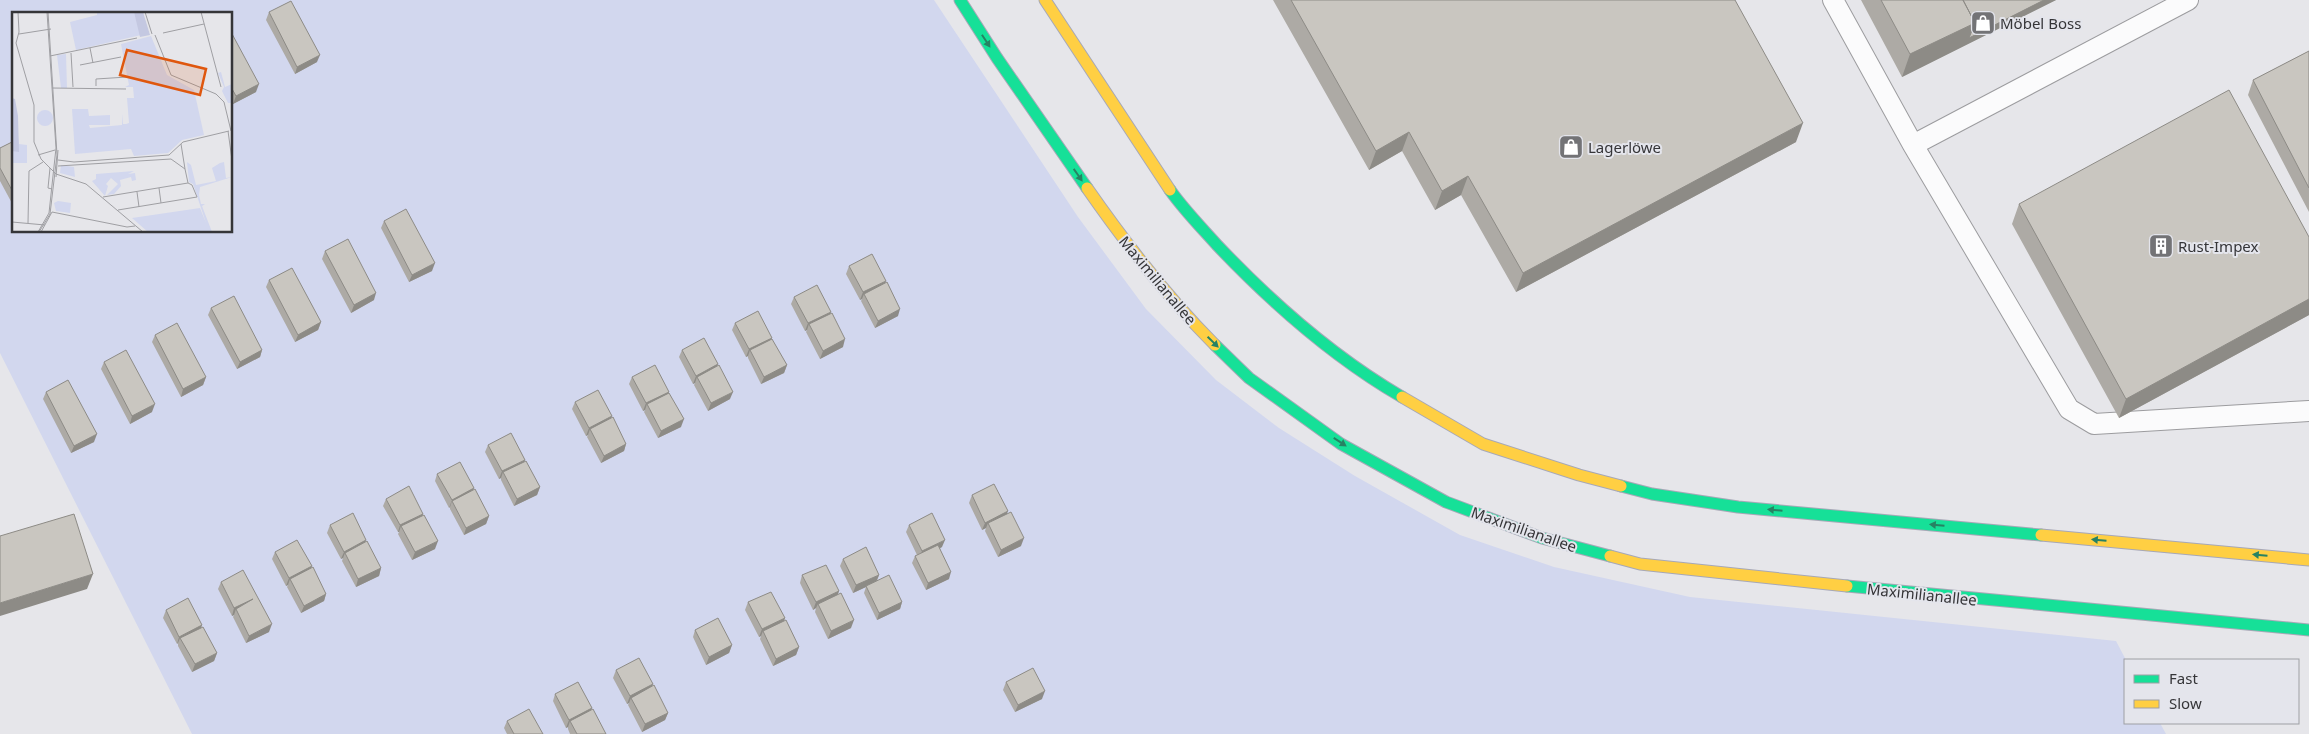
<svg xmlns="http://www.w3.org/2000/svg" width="2309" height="734" viewBox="0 0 2309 734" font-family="'Noto Sans',sans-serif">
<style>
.green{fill:#d2d7ee;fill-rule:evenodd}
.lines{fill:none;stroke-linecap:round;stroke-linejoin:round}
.lane-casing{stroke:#9c9c9f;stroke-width:22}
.fast-casing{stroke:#a7a8b7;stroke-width:13}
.slow-casing{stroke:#a7a8b7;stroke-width:13}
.lane{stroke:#fbfbfc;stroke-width:20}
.fast{stroke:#16e098;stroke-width:11}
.slow{stroke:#ffcf43;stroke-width:11}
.wall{fill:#adaaa5}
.shaded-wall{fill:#8d8b86}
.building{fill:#c9c6c0;stroke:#8d8b86}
.oneway{fill:#278263}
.labels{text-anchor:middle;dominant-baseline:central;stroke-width:4;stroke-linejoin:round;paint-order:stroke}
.poi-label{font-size:15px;fill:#353538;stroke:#e4e5ec;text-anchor:start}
.street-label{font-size:15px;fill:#353538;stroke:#e4e5ec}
.inset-road{fill:none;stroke:#9f9fa3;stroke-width:1}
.view{fill:#df570e;fill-opacity:0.15;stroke:#df570e;stroke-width:2.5}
.inset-edge{fill:none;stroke:#353538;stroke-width:2.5}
</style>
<rect width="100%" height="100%" fill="#e6e6ea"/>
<path class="green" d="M0 0H934L1078 217 1146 309 1216 380 1279 428 1355 476 1460 535 1554 567 1690 597 2116 641 2126 660 2125 723H2160L2166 734H192L0 353ZM14 14H231V231H14Z"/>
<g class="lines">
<defs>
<path id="lane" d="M1833 0 1913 145 2188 0
M1913 145 2069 409 2094 424 2309 411"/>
<path id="fast" d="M960 0 997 58 1087 188
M1170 190C1184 210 1201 227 1217 245 1272 303 1333 357 1402 397
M1215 345 1249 378 1341 444 1446 502 1542 538 1610 556
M1621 486 1652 494 1738 507 2041 535
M1847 586 2309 630"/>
<path id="slow" d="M1045 0 1170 190
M1087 188C1126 244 1167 297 1215 345
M1402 397 1483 444 1579 475 1621 486
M2041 535 2309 560
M1610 556 1640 564 1847 586"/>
</defs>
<use href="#lane" class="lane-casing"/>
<use href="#fast" class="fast-casing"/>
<use href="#slow" class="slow-casing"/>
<use href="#lane" class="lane"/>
<use href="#fast" class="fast"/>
<use href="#slow" class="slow"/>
</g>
<path class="wall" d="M1273 0H1735L1796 142 1516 292 1461 195 1435 210 1402 151 1369 170Z
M1861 0H2056L1902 77Z
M269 12 317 62 295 74 266 20Z
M231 32 256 92 233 104 231 100Z
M2309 51V212L2248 95 2253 80Z
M14 141V207L0 181V148Z
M2019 204 2309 237V315L2119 418 2012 224Z
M384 221 432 271 409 282 381 228Z
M325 251 374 300 351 313 322 259Z
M849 266 885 283 898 316 875 328 861 301 862 299 860 300 846 274Z
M269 280 321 322 318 330 295 342 266 287Z
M794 297 830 314 843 347 820 359 806 332 807 330 805 331 791 304Z
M211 308 262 350 260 357 237 369 208 315Z
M735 323 771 339 787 365 784 373 761 384 748 358V356L746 357 732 330Z
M155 335 206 377 203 385 181 397 152 342Z
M682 350 717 366 730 399 708 411 694 385 695 383 693 384 679 357Z
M104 362 152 412 130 424 101 369Z
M632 377 668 393 681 427 658 438 644 412 645 410 643 411 629 384Z
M46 392 94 442 71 453 43 399Z
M575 402 611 418 626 444 624 451 601 463 587 437 588 435 586 436 572 409Z
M488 445 525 460 524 462 540 487 537 495 514 506 501 480V478L499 479 485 452Z
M437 474 473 490 489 516 486 524 464 535 450 509V507L449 508 435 481Z
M972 495 1007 514 1021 546 998 557 985 531 986 528 982 530 969 503Z
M386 499 423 514 422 516 435 549 412 560 398 534 399 532H398L383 506Z
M330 525 365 542 381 568 379 576 356 587 342 561 343 558 341 559 327 533Z
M909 525 942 547 940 548 949 579 926 590 912 563 915 556 917 555 906 532Z
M275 552 311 568 326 594 324 601 301 613 287 587 288 585 286 586 272 559Z
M843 559 879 575 877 581 902 602 900 609 877 620 864 593 866 587 853 593 840 566Z
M802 575 839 591 838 594 851 628 828 639 815 612 816 608 813 610 800 583Z
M221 582 269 632 246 643 233 617 234 615 232 616 218 589Z
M748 602 785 618 784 621 799 647 796 655 773 666 760 639 761 636 759 637 745 610Z
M166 610 202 625 201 628 217 653 214 661 192 672 178 646V643L177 644 163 618Z
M695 630 732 645 729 653 706 665 693 637Z
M616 670 652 687 668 713 665 720 642 732 628 705 629 703 627 704 613 678Z
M1006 682 1042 699 1015 712 1003 690Z
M555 694 591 710 606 734H570L568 729V727L566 728 553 701Z
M507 721 543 734H507L504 728Z"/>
<path class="shaded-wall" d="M2044 0H2056L1902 77 1910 54 1975 23Z
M320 55 317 62 295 74 297 67Z
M259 84 256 92 233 104 236 96Z
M1803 123 1796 142 1516 292 1523 273Z
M1409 132 1402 151 1369 170 1376 151Z
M1468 176 1461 195 1435 210 1442 191Z
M435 263 432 271 409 282 412 275Z
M886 281 883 289 864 294 862 299 860 300 863 292Z
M376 293 374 300 351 313 354 305Z
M2309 299V315L2119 418 2126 399Z
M900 309 898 316 875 328 878 321Z
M831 312 828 319 809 324 807 330 805 331 808 323Z
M321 322 318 330 295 342 298 335Z
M772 338 769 345 750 350 748 356 746 357 749 349Z
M845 339 843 347 820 359 823 351Z
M262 350 260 357 237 369 240 362Z
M718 364 715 372 697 377 695 383 693 384 696 376Z
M787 365 784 373 761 384 764 377Z
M206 377 203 385 181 397 183 389Z
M669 392 666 400 647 404 645 410 643 411 646 403Z
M733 392 730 399 708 411 711 403Z
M155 404 152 412 130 424 132 416Z
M612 416 609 424 590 429 588 435 586 436 589 428Z
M684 419 681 427 658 438 661 431Z
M97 434 94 442 71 453 74 446Z
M626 444 624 451 601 463 604 456Z
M525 460 522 467 503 472 501 478 499 479 502 471Z
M540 487 537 495 514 506 517 499Z
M474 488 471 496 452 501 450 507 449 508 452 500Z
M1008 511 1005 519 988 523 986 528 982 530 985 523Z
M423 514 420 521 401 526 399 532H398L400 525Z
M489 516 486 524 464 535 466 528Z
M1024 538 1021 546 998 557 1001 550Z
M366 540 364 547 345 553 343 558 341 559 344 552Z
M945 540 942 547 919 559 922 551Z
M438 541 435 549 412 560 415 552Z
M312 566 309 574 290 579 288 585 286 586 289 578Z
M381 568 379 576 356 587 358 579Z
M951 572 949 579 926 590 928 583Z
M93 574 87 589 0 616V603Z
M879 575 876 582 866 586V587L853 593 856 585Z
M839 591 836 599 818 604 816 608 813 610 816 602Z
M326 594 324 601 301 613 304 606Z
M253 599 236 609 234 615 232 616 234 608Z
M902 602 900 609 877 620 879 613Z
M785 618 782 626 763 631 761 636 759 637 762 629Z
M854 620 851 628 828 639 831 631Z
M272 624 269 632 246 643 249 636Z
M202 625 199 633 180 638 178 643 177 644 179 637Z
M732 645 729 653 706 665 709 657Z
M799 647 796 655 773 666 776 659Z
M217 653 214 661 192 672 195 664Z
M653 684 650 692 631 698 629 703 627 704 630 696Z
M1045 691 1042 699 1015 712 1018 705Z
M592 708 589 716 570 721 568 727 566 728 569 720Z
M668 713 665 720 642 732 645 724Z"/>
<path class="building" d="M1291 0H1735L1803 123 1523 273 1468 176 1442 191 1409 132 1376 151Z
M1881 0H1963L1975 23 1910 54Z
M1963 0H2044L1969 38 1975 23Z
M291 1 320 55 297 67 269 12Z
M231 32 259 84 236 96 231 87Z
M2309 51V188L2253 80Z
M2229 90 2309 237V299L2126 399 2019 204Z
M14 141V194L0 168V148Z
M406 209 435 263 412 275 384 221Z
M348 239 376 293 354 305 325 251Z
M872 254 886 281 863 292 849 266Z
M292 268 321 322 298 335 269 280Z
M887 282 900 309 878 321 864 294Z
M817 285 831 312 808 323 794 297Z
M234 296 262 350 240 362 211 308Z
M758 311 772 338 749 349 735 323Z
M832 313 845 339 823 351 809 324Z
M177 323 206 377 183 389 155 335Z
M704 338 718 364 696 376 682 350Z
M772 339 787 365 764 377 750 350Z
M126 350 155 404 132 416 104 362Z
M655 365 669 392 646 403 632 377Z
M719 365 733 392 711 403 697 377Z
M68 380 97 434 74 446 46 392Z
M598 390 612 416 589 428 575 402Z
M669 393 684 419 661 431 647 404Z
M613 417 626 444 604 456 590 429Z
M511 433 525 460 502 471 488 445Z
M526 461 540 487 517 499 503 472Z
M460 462 474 488 452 500 437 474Z
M994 484 1008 511 985 523 972 495Z
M409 486 423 514 400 525 386 499Z
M475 489 489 516 466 528 452 501Z
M1011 512 1024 538 1001 550 988 523Z
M353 513 366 540 344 552 330 525Z
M932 513 945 540 922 551 909 525Z
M74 514 93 574 0 603V536Z
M424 515 438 541 415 552 401 526Z
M297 540 312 566 289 578 275 552Z
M367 541 381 568 358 579 345 553Z
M938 545 951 572 928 583 915 556Z
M866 547 879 575 856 585 843 559Z
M826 565 839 591 816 602 802 575Z
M313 567 326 594 304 606 290 579Z
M243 570 272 624 249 636 236 609 253 599 234 608 221 582Z
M889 575 902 602 879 613 866 586Z
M771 592 785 618 762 629 748 602Z
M841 593 854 620 831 631 818 604Z
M188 598 202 625 179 637 166 610Z
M718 618 732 645 709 657 695 630Z
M786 620 799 647 776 659 763 631Z
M203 627 217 653 195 664 180 638Z
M639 658 653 684 630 696 616 670Z
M1033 668 1045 691 1018 705 1006 682Z
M578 682 592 708 569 720 555 694Z
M654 685 668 713 645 724 631 698Z
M529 709 543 734H514L507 721Z
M593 709 606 734H577L570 721Z"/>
<defs><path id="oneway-solid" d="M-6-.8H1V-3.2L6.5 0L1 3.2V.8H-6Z" transform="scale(1.25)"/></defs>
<g class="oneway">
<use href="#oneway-solid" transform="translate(986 41) rotate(57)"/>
<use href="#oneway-solid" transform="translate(1078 175) rotate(55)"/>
<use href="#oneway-solid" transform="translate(1213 342) rotate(44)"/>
<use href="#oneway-solid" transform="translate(1340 442) rotate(33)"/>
<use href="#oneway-solid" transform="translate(1775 510) rotate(-175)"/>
<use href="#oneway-solid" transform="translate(1937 525) rotate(-175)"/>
<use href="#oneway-solid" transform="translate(2099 540) rotate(-175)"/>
<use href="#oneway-solid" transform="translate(2260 555) rotate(-175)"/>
</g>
<defs>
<symbol id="shop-square" viewBox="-11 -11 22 22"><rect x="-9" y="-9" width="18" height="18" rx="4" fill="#737376" stroke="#e4e5ec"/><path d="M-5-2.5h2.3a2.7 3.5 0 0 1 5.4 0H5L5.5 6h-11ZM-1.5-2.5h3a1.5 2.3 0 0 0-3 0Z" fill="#fff"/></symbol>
<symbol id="building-square" viewBox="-11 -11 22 22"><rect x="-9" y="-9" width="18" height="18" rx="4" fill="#737376" stroke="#e4e5ec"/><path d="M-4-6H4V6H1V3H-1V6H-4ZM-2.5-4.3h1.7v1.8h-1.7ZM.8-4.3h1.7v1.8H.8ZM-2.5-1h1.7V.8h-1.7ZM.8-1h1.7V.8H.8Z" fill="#fff"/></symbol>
</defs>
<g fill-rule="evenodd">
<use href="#shop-square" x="1969" y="9" width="28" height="28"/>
<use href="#shop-square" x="1557" y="133" width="28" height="28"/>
<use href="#building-square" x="2147" y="232" width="28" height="28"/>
</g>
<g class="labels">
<g class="poi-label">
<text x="2000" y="23">Möbel Boss</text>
<text x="1588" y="147">Lagerlöwe</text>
<text x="2178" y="246">Rust-Impex</text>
</g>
<g class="street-label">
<text transform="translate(1158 280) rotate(50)">Maximilianallee</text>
<text transform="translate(1524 529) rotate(19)">Maximilianallee</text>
<text transform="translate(1922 594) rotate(6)">Maximilianallee</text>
</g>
</g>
<g transform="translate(12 12)">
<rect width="220" height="220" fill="#e6e6ea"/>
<path d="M85 0H122L129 23 64 38 58 10 85 3ZM139 24 155 63 182 78 192 123 170 128 156 141 122 144 119 137 63 142 60 97H76L77 104 98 103V113H77L78 116 110 113V102L111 112H114L112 102 114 112 117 111 115 86H122L121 75H113L117 73 109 32ZM54 42 55 76H49L45 43ZM209 60 213 75 220 72V91H216L210 79 212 75 206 61ZM0 81 7 132 15 133V151H0ZM25 106a8 8 0 1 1 16 0a8 8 0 1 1-16 0ZM175 150 179 153 184 173 204 169 200 156 208 151 212 150 214 166 220 165 188 175 187 183 189 192H193L190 194 200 220H136L120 206 188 196 194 211 181 172 177 170ZM49 153 62 155 63 165 48 161ZM122 159 116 162 123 161 124 168 120 169 119 165 108 168 109 174 102 182 95 183 106 172 99 166 94 172 96 174 93 184 80 169 84 167V162ZM46 189 59 191 58 201 44 199 42 191Z" fill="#d2d7ee"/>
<path d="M122 0H131L138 23 128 25ZM0 86 3 87 6 104 7 140 0 139Z" fill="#c4c8e1"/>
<path class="inset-road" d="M6 0 7 20 4 31 22 93V130L29 147 44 162 74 172 131 220M133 0 140 22M189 0 209 75M151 21 192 12M7 22 39 17M143 23 159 63 204 82 212 90 219 119M78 36 81 51M59 41 61 75M38 44 125 26M68 53 109 45M84 74V67L115 65M40 76 114 77M216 119 220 148M169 132 173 157M26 143 43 138M157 143 171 130 217 119M46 148 62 150 157 143M46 154 159 147 173 157 176 171 180 173 185 185 106 198M38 156 36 176 40 177M44 165 46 138M147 176 149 191M125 180 127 195M91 185 176 171M40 200 115 215 123 214M0 210 33 213M16 211 17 159 31 150M26 220 37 201 44 136 35 0M27 220 38 202 45 143 36 0M29 220 40 200"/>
<path class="view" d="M115 38 194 57 188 83 108 63Z"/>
<rect width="220" height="220" class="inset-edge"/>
</g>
<rect x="2124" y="659" width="175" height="65" fill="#e4e5ec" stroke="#9e9fa4"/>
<rect x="2134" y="675" width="25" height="8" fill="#16e098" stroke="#9e9fa4"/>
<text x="2169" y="684" font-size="15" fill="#353538">Fast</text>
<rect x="2134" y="700" width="25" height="8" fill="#ffcf43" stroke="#9e9fa4"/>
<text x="2169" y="709" font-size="15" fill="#353538">Slow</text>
</svg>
